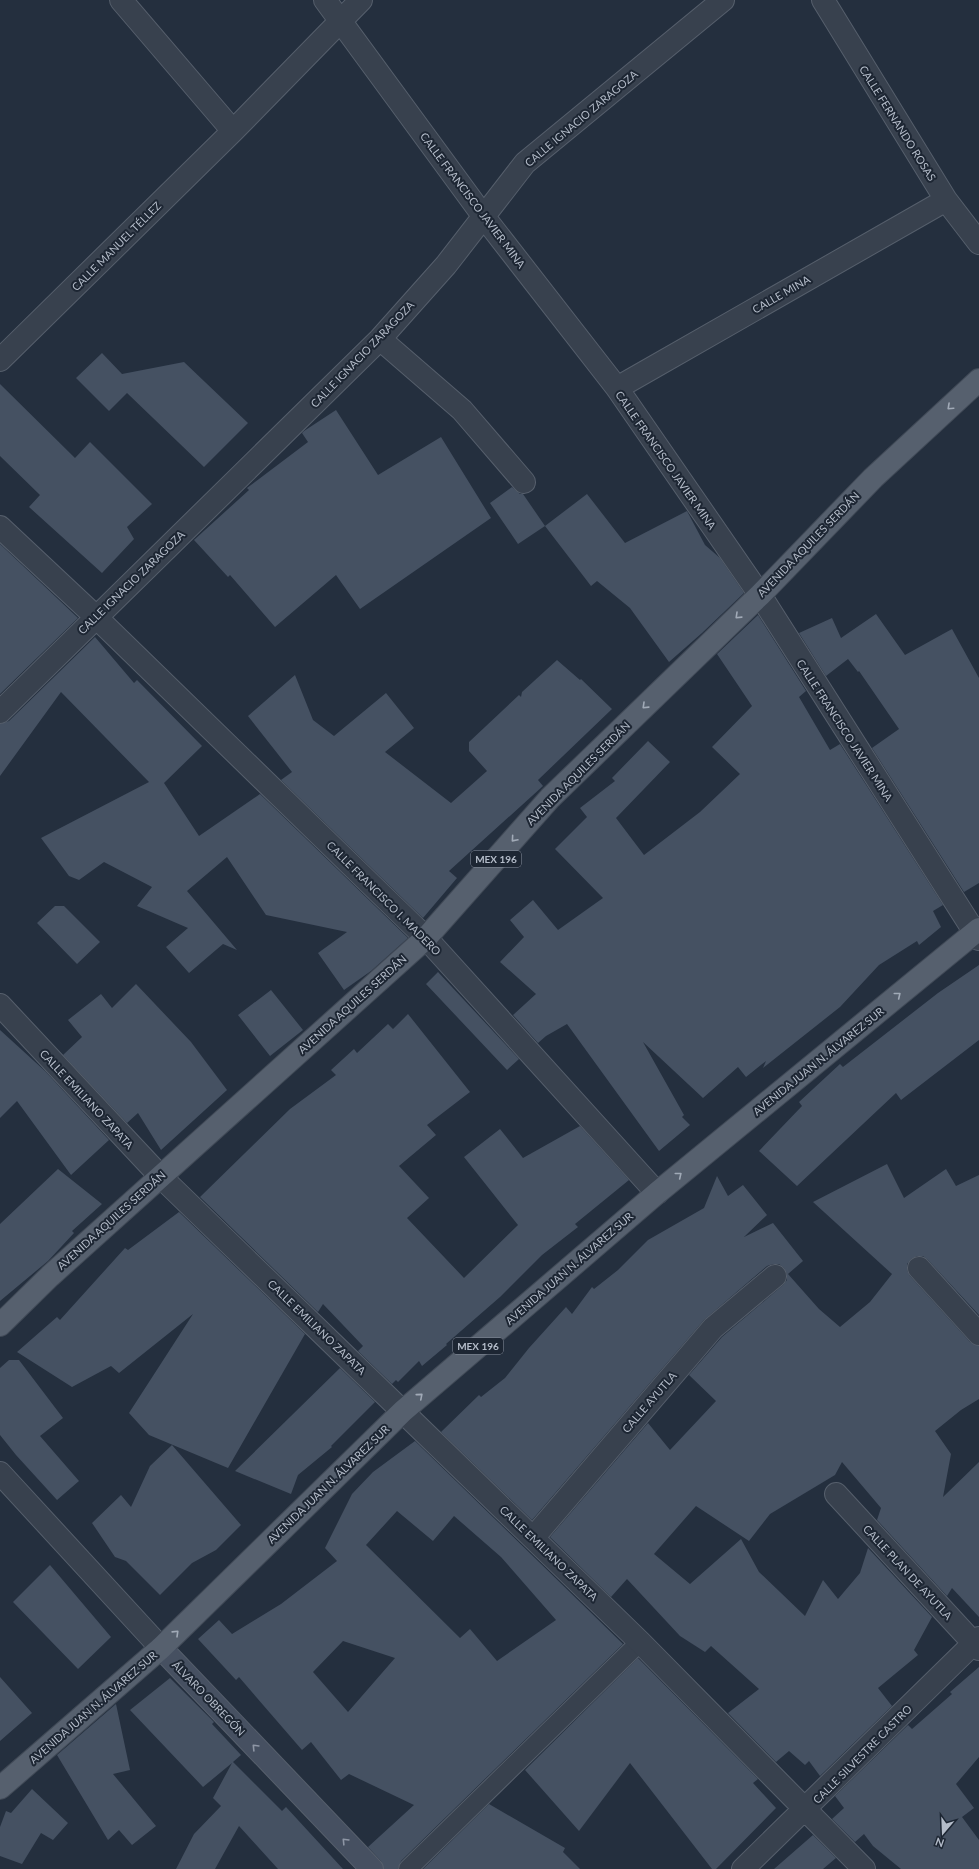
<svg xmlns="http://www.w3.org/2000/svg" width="979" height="1869" viewBox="0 0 979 1869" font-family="Lato,sans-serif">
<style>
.building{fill:#455162;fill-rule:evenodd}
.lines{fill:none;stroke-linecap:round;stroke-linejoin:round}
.lane-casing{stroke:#565f6c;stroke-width:20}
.street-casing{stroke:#565f6c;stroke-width:24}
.secondary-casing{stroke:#565f6c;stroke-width:24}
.primary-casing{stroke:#414a57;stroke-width:24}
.lane{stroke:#38414e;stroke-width:18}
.street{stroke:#38414e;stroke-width:22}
.secondary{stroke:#465061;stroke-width:22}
.primary{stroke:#56606e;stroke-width:22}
.oneway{stroke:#a1aab7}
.oneway2{stroke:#8e96a5}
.labels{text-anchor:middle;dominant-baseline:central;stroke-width:4;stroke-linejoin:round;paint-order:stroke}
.shield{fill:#1d2633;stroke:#878f9c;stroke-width:1}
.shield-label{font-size:10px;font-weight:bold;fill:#b4bcc9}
.street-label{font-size:11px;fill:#b4bcc9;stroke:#1d2633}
</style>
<rect width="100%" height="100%" fill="#242f3e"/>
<path class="building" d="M102 353 122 374 184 362 248 423 204 467 127 393 109 411 76 378Z
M0 384 75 458 90 442 152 504 127 527 134 539 102 573 29 507 40 495 0 456Z
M336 410 378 475 441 437 491 518 360 609 336 575 275 627 230 575 228 577 194 540 249 490 247 488 308 442 302 433 304 431Z
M512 487 520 494H523L545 526 518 544 490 503Z
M587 494 625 543 687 511 705 545 720 558 744 593 702 633 669 662 630 608 597 581 591 586 545 526Z
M0 544 78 618 0 694Z
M876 614 905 655 952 629 979 678V883L964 892 872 748 899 729 859 671 858 672 848 659 826 676 799 633 832 618 841 638Z
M758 615 806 691 799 697 830 750 840 744 943 905 933 911 941 927 919 945 917 941 879 965 840 1007 763 1068 766 1061 746 1077 738 1067 703 1098 643 1042 684 1115 682 1117 690 1125 659 1151 567 1024 546 1036 538 1043 513 1015 536 994 500 962 524 937 510 920 533 900 558 930 603 898 555 849 587 817 580 808 615 781 612 778 648 741 670 762 616 818 644 855 700 812 740 774 712 747 752 706 717 654Z
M95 637 134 683 137 680 202 746 164 783 199 836 260 794 408 938 371 971 344 990 318 953 347 932 266 915 227 857 187 891 237 950 223 944 189 973 166 947 188 928 137 906 152 887 104 862 79 880 69 876 41 838 149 782 61 692 0 776V724L9 721Z
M557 660 580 680 581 679 612 709 538 780 543 786 449 871 457 878 423 918 281 780 292 772 248 716 295 675 313 720 334 736 386 693 414 728 385 752 451 803 487 771 469 751V742L519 695 521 697 522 692Z
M55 906H64L100 942 77 964 37 923Z
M979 965V1040L901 1100 896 1093 797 1186 759 1151 802 1106 799 1102 840 1064 843 1067 938 993Z
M438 972 519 1059 507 1070 426 984Z
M136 984 191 1042 227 1090 161 1150 138 1113 127 1123 63 1055 82 1037 68 1020 101 994 112 1008Z
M271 990 303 1030 270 1056 238 1015Z
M408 1014 470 1092 427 1125 436 1135 399 1166 429 1198 407 1218 464 1278 518 1225 464 1157 500 1129 523 1158 580 1126 629 1180 575 1224 578 1227 542 1255 500 1297 446 1344 447 1345 422 1366 419 1361 398 1382 396 1380 392 1384 358 1351 363 1346 323 1304 318 1312 200 1197 290 1109 336 1075 331 1070 354 1049 357 1053 388 1024 393 1029Z
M0 1030 45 1071 109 1140 71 1175 17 1101 0 1118Z
M887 1164 904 1198 946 1169 956 1186 979 1175V1315L928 1260 923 1256H917L911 1259 907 1264V1270L910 1276 970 1342 979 1346V1399L961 1410 935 1431 951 1454 943 1497 979 1462V1617L952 1588 947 1596 877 1520 881 1508 842 1462 835 1475 770 1514 749 1541 696 1506 654 1554 690 1584 741 1539 759 1572 805 1616 823 1580 838 1599 860 1573 868 1548 932 1617 914 1650 918 1655 878 1688 892 1706 820 1776 809 1761 805 1765 789 1751 776 1762 728 1713 759 1689 711 1646 705 1652 680 1636 627 1579 611 1597 550 1537 648 1423 670 1450 716 1401 689 1375 722 1337 783 1285 787 1280V1274L784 1268 779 1264H773L767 1266 704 1320 532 1520 441 1432 479 1395 481 1397 505 1378 529 1348 566 1307 572 1314 592 1287 594 1289 618 1270 648 1240 704 1208 717 1176 728 1196 743 1185 767 1215 744 1237 773 1223 803 1261 788 1274 819 1309 840 1327 870 1302 892 1274 813 1202Z
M58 1169 102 1204 72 1231 74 1233 48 1261 0 1301V1224Z
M179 1212 305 1334 228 1468 149 1435 129 1413 193 1314 119 1373 111 1366 72 1387 17 1352 57 1317 60 1320 125 1248 128 1250Z
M9 1360H19L63 1418 40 1436 79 1481 57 1500 16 1455 0 1435V1368Z
M340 1368 375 1402 331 1446 332 1447 298 1475 291 1494 235 1471Z
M415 1441 623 1644 401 1861 398 1869H384L381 1861 368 1847 414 1805 349 1774 341 1780 311 1742 302 1750 239 1677 236 1680 198 1639 219 1620 232 1634 281 1604 337 1561 325 1548 352 1494 373 1472ZM397 1511 433 1541 454 1516 501 1557 556 1620 497 1661 470 1629 460 1638 366 1545ZM343 1641 395 1658 348 1712 313 1672Z
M172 1445 241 1525 216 1550 192 1563 160 1595 126 1561 115 1557 92 1523 121 1495 131 1507 150 1466Z
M50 1565 111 1637 78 1669 13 1602Z
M638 1658 758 1779 753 1783 776 1808 716 1869H712L630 1763 579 1831 525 1770Z
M979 1667V1757L956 1784 974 1808 962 1817 979 1840V1869H901L873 1846 864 1834 855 1842 832 1819 844 1808 835 1796 908 1725 912 1729 952 1694 950 1692Z
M0 1677 32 1713 0 1741Z
M170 1678 214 1722 212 1724 241 1755 233 1762 282 1811 286 1807 343 1869H278L239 1826 215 1869H176L194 1834 221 1806 213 1798 232 1763 203 1787 130 1710Z
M116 1704 130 1770 113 1774 156 1826 132 1845 119 1830 108 1840 57 1755Z
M32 1789 68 1823 53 1840 41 1833 22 1864 0 1856V1827L6 1811 11 1813Z
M489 1804 565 1848 563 1852 580 1869H423Z
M813 1835 836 1858 823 1869H774Z"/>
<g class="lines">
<defs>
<path id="lane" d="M408 1869 640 1642"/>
<path id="street" d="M121 0 233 131
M325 0 484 217 617 388 760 595 979 939
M823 0 946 200 979 243
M380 339 462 410 524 482
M0 360 233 131 361 0
M617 388 946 200
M0 527 96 617 426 938 657 1193
M0 712 380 339 446 265 525 163 723 0
M0 1005 160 1176 640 1642 864 1869
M919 1268 979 1334
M0 1473 161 1648
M836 1494 979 1649
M533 1538 713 1328 775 1276
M743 1869 979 1638"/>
<path id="secondary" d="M161 1648 372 1869"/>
<path id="primary" d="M0 1325 50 1276 426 938 550 798 760 595 873 478 979 380
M0 1788 161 1648 403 1411 657 1193 979 929"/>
</defs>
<use href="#lane" class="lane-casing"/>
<use href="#street" class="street-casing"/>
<use href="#secondary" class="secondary-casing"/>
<use href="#primary" class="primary-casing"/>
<use href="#lane" class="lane"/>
<use href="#street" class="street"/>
<use href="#secondary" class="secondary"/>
<use href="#primary" class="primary"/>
</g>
<defs><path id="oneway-chevron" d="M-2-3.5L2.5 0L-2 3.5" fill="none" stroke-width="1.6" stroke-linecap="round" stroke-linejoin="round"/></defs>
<g class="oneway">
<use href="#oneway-chevron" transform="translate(950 407) rotate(137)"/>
<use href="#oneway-chevron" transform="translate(738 616) rotate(136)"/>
<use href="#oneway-chevron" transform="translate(645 706) rotate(136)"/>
<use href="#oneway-chevron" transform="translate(514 839) rotate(131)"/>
<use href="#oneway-chevron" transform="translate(898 995) rotate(-39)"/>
<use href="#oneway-chevron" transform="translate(679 1175) rotate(-39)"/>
<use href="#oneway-chevron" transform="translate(420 1396) rotate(-41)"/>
<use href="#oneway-chevron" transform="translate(176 1633) rotate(-44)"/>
</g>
<g class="oneway2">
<use href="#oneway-chevron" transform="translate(255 1747) rotate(-134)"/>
<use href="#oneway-chevron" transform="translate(345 1841) rotate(-134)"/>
</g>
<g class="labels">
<g class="shield">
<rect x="471" y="851" width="50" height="16" rx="3"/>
<rect x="453" y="1338" width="50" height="16" rx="3"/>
</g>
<g class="shield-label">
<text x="496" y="859">MEX 196</text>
<text x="478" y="1346">MEX 196</text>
</g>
<g class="street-label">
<text transform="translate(581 118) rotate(-40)">CALLE IGNACIO ZARAGOZA</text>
<text transform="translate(898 123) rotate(58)">CALLE FERNANDO ROSAS</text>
<text transform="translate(473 200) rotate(53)">CALLE FRANCISCO JAVIER MINA</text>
<text transform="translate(116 246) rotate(-45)">CALLE MANUEL TÉLLEZ</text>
<text transform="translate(781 294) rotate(-30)">CALLE MINA</text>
<text transform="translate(362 354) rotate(-46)">CALLE IGNACIO ZARAGOZA</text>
<text transform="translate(666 460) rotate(55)">CALLE FRANCISCO JAVIER MINA</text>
<text transform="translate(808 544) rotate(-46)">AVENIDA AQUILES SERDÁN</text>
<text transform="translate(131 582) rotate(-44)">CALLE IGNACIO ZARAGOZA</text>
<text transform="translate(845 730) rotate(57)">CALLE FRANCISCO JAVIER MINA</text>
<text transform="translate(578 773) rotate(-45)">AVENIDA AQUILES SERDÁN</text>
<text transform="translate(384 898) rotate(45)">CALLE FRANCISCO I. MADERO</text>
<text transform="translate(352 1004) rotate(-42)">AVENIDA AQUILES SERDÁN</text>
<text transform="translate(818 1061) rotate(-39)">AVENIDA JUAN N. ÁLVAREZ SUR</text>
<text transform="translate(87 1099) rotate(47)">CALLE EMILIANO ZAPATA</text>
<text transform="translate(111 1220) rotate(-42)">AVENIDA AQUILES SERDÁN</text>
<text transform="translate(569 1268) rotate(-41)">AVENIDA JUAN N. ÁLVAREZ SUR</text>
<text transform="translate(317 1327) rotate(44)">CALLE EMILIANO ZAPATA</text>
<text transform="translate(649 1402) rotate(-49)">CALLE AYUTLA</text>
<text transform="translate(328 1484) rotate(-44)">AVENIDA JUAN N. ÁLVAREZ SUR</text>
<text transform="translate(549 1553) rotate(44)">CALLE EMILIANO ZAPATA</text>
<text transform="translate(908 1572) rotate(47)">CALLE PLAN DE AYUTLA</text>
<text transform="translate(209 1698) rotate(46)">ÁLVARO OBREGÓN</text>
<text transform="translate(93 1707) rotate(-41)">AVENIDA JUAN N. ÁLVAREZ SUR</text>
<text transform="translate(862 1754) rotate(-45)">CALLE SILVESTRE CASTRO</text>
</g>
</g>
<g transform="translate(943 1833) rotate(199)" stroke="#1d2633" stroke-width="3" paint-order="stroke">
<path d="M0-3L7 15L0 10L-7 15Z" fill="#b4bcc9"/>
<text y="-6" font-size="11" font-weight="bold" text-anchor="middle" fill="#b4bcc9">N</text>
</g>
</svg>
